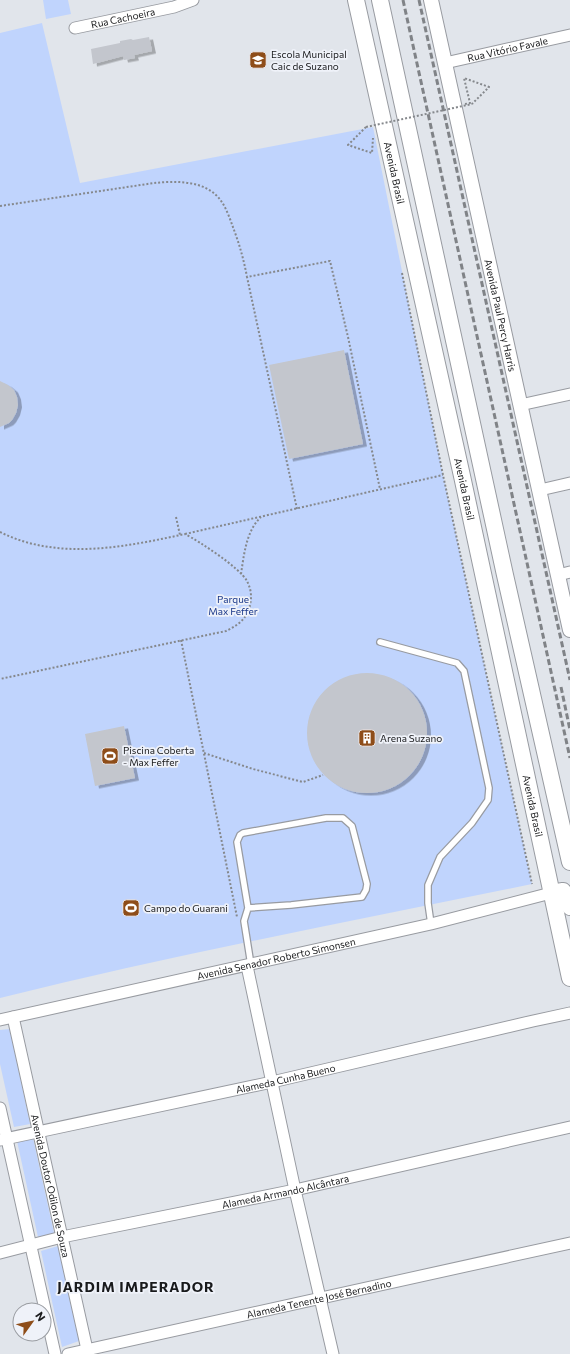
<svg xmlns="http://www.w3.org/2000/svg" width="570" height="1354" viewBox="0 0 570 1354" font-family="Commissioner,sans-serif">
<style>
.green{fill:#c0d4fd}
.building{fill:#c3c6cd;filter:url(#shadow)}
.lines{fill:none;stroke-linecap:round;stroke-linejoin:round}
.service-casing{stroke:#989ba1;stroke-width:8}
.minor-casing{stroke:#989ba1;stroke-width:13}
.tertiary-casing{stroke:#989ba1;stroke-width:16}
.secondary-casing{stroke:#989ba1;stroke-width:18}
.path{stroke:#85888c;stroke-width:2;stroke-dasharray:2 2;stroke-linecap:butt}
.service{stroke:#fff;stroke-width:5.5}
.minor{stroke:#fff;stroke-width:11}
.tertiary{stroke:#fff;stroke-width:14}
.secondary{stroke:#fff;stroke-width:16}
.rail{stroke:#808387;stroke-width:3;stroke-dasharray:6 3;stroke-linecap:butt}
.path-bridge{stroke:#85888c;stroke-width:2;stroke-dasharray:2 2;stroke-linecap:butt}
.labels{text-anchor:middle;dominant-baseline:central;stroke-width:3.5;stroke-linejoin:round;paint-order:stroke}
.street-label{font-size:10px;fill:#191a1c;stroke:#eff2f9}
.poi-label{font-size:10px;fill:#191a1c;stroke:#eff2f9;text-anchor:start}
.park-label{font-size:10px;fill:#1a388a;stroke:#eff2f9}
.district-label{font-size:14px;font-weight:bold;letter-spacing:1px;fill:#191a1c;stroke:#eff2f9}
</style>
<defs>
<filter id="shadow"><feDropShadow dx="4" dy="2.5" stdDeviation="0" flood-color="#0004"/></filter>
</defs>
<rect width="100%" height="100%" fill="#e1e5eb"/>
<path class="green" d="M43 0H68L71 14 46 19Z
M42 23 80 183 373 127 443 475 532 884C354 921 176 954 0 998V33Z
M10 1029 30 1124 14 1127 0 1064V1030Z
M33 1138 54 1233 38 1237 17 1141Z
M58 1246 79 1341 62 1347 41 1251Z"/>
<path class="building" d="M149 37 152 51 134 55 135 58 124 60 123 56 93 64 91 49 120 43V41L131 39 133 40Z
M344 350 363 444 289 459 269 365Z
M0 381 8 385 14 390 17 397 18 405 16 413 12 420 9 423 0 427Z
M307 733a60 60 0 1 1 120 0a60 60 0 1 1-120 0Z
M124 726 135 778 95 786 85 734Z"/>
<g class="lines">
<defs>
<path id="service" d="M380 642 457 663 464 671 489 788 488 800 472 823 440 857 428 885V903L431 924
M326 818H343L352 826 367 884 366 890 362 897 291 905 248 908 237 842 240 835 243 833Z
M248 908 244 921 251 965"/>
<g id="minor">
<path id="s1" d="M75 28 174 7 193 0"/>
<path id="s2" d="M445 63 570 35"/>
<path d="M520 405 570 394"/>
<path d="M540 490 570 483"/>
<path d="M558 575 570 572"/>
<path d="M247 966 295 1190 333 1354"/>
<path id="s3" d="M13 1017 88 1354"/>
<path id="s4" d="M0 1020 431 924 551 893"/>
<path d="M0 1108 55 1354"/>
<path id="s5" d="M0 1140 272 1082 533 1021 570 1013"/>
<path id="s6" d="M0 1253 62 1237 295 1190 570 1127"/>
<path id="s7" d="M68 1354 570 1243"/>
</g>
<g id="tertiary">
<path id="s8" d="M431 0 570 630"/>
</g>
<g id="secondary">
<path id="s9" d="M356 0 462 476 570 978"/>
<path d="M380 0 505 575 570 862"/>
<path d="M551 893 563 891 566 895 570 907"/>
</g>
</defs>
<use href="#service" class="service-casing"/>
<use href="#minor" class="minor-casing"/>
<use href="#tertiary" class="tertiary-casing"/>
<use href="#secondary" class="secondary-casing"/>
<path class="path" d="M465 104 470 103 464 78 489 87 472 104
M366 127 348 145 372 153 373 138
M0 206 154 183C175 181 202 180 218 197 226 206 230 219 234 230 240 246 244 261 247 277
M402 273 443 475 532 884
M297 509 247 277 330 261 348 337 380 489
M176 517 180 535
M0 532C58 561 125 547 185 534 200 542 239 567 247 581 251 589 252 596 250 605 248 618 237 626 226 631L0 679
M185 534 443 475
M241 574C244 555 246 531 261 517
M181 640 237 917
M204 753 253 769 303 782 323 775"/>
<use href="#service" class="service"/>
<use href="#minor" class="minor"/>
<use href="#tertiary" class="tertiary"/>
<use href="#secondary" class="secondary"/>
<path class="rail" d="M403 0 570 758
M419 0 570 680
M561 687 570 730"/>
<path class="path-bridge" d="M366 127 472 104"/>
</g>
<defs>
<symbol id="school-square" viewBox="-11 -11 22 22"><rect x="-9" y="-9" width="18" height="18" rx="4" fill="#8e4d19" stroke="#eff2f9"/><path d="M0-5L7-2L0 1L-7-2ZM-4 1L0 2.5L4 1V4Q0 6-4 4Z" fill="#fff"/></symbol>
<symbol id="building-square" viewBox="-11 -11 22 22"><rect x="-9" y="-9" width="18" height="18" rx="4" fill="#8e4d19" stroke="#eff2f9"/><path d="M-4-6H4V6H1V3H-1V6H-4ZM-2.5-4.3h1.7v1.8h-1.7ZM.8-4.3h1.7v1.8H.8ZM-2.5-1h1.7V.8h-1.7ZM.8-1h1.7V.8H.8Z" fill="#fff"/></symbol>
<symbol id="stadium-square" viewBox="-11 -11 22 22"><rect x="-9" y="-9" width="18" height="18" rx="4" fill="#8e4d19" stroke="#eff2f9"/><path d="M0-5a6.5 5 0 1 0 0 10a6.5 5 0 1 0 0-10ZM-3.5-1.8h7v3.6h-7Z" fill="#fff"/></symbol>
</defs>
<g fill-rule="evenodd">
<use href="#school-square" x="248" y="50" width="20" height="20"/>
<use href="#building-square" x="357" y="728" width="20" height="20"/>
<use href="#stadium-square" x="100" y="746" width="20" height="20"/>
<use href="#stadium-square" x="121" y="898" width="20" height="20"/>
</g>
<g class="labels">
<g class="street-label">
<text stroke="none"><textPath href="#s1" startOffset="49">Rua Cachoeira</textPath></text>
<text stroke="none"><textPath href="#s2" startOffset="64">Rua Vitório Favale</textPath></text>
<text stroke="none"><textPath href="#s9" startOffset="177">Avenida Brasil</textPath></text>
<text stroke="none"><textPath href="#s8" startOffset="323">Avenida Paul Percy Harris</textPath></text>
<text stroke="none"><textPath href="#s9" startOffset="501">Avenida Brasil</textPath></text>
<text stroke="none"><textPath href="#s9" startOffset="825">Avenida Brasil</textPath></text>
<text stroke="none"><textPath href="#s4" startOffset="283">Avenida Senador Roberto Simonsen</textPath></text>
<text stroke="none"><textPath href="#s5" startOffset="292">Alameda Cunha Bueno</textPath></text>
<text stroke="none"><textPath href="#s3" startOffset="173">Avenida Doutor Odilon de Souza</textPath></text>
<text stroke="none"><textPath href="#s6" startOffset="292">Alameda Armando Alcântara</textPath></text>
<text stroke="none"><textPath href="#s7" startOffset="257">Alameda Tenente José Bernadino</textPath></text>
</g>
<g class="poi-label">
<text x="271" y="54">Escola Municipal<tspan x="271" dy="12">Caic de Suzano</tspan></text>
<text x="380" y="738">Arena Suzano</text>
<text x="123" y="750">Piscina Coberta<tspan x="123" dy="12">- Max Feffer</tspan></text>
<text x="144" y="908">Campo do Guarani</text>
</g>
<g class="park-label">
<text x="233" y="599">Parque<tspan x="233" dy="12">Max Feffer</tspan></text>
</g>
<g class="district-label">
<text x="136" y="1286">JARDIM IMPERADOR</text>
</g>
</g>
<g transform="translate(32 1322) rotate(57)"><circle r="19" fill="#eff2f9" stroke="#999ca1"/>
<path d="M0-3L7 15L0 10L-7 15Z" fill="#8e4d19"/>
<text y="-6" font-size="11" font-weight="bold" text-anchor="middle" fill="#191a1c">N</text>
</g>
</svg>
